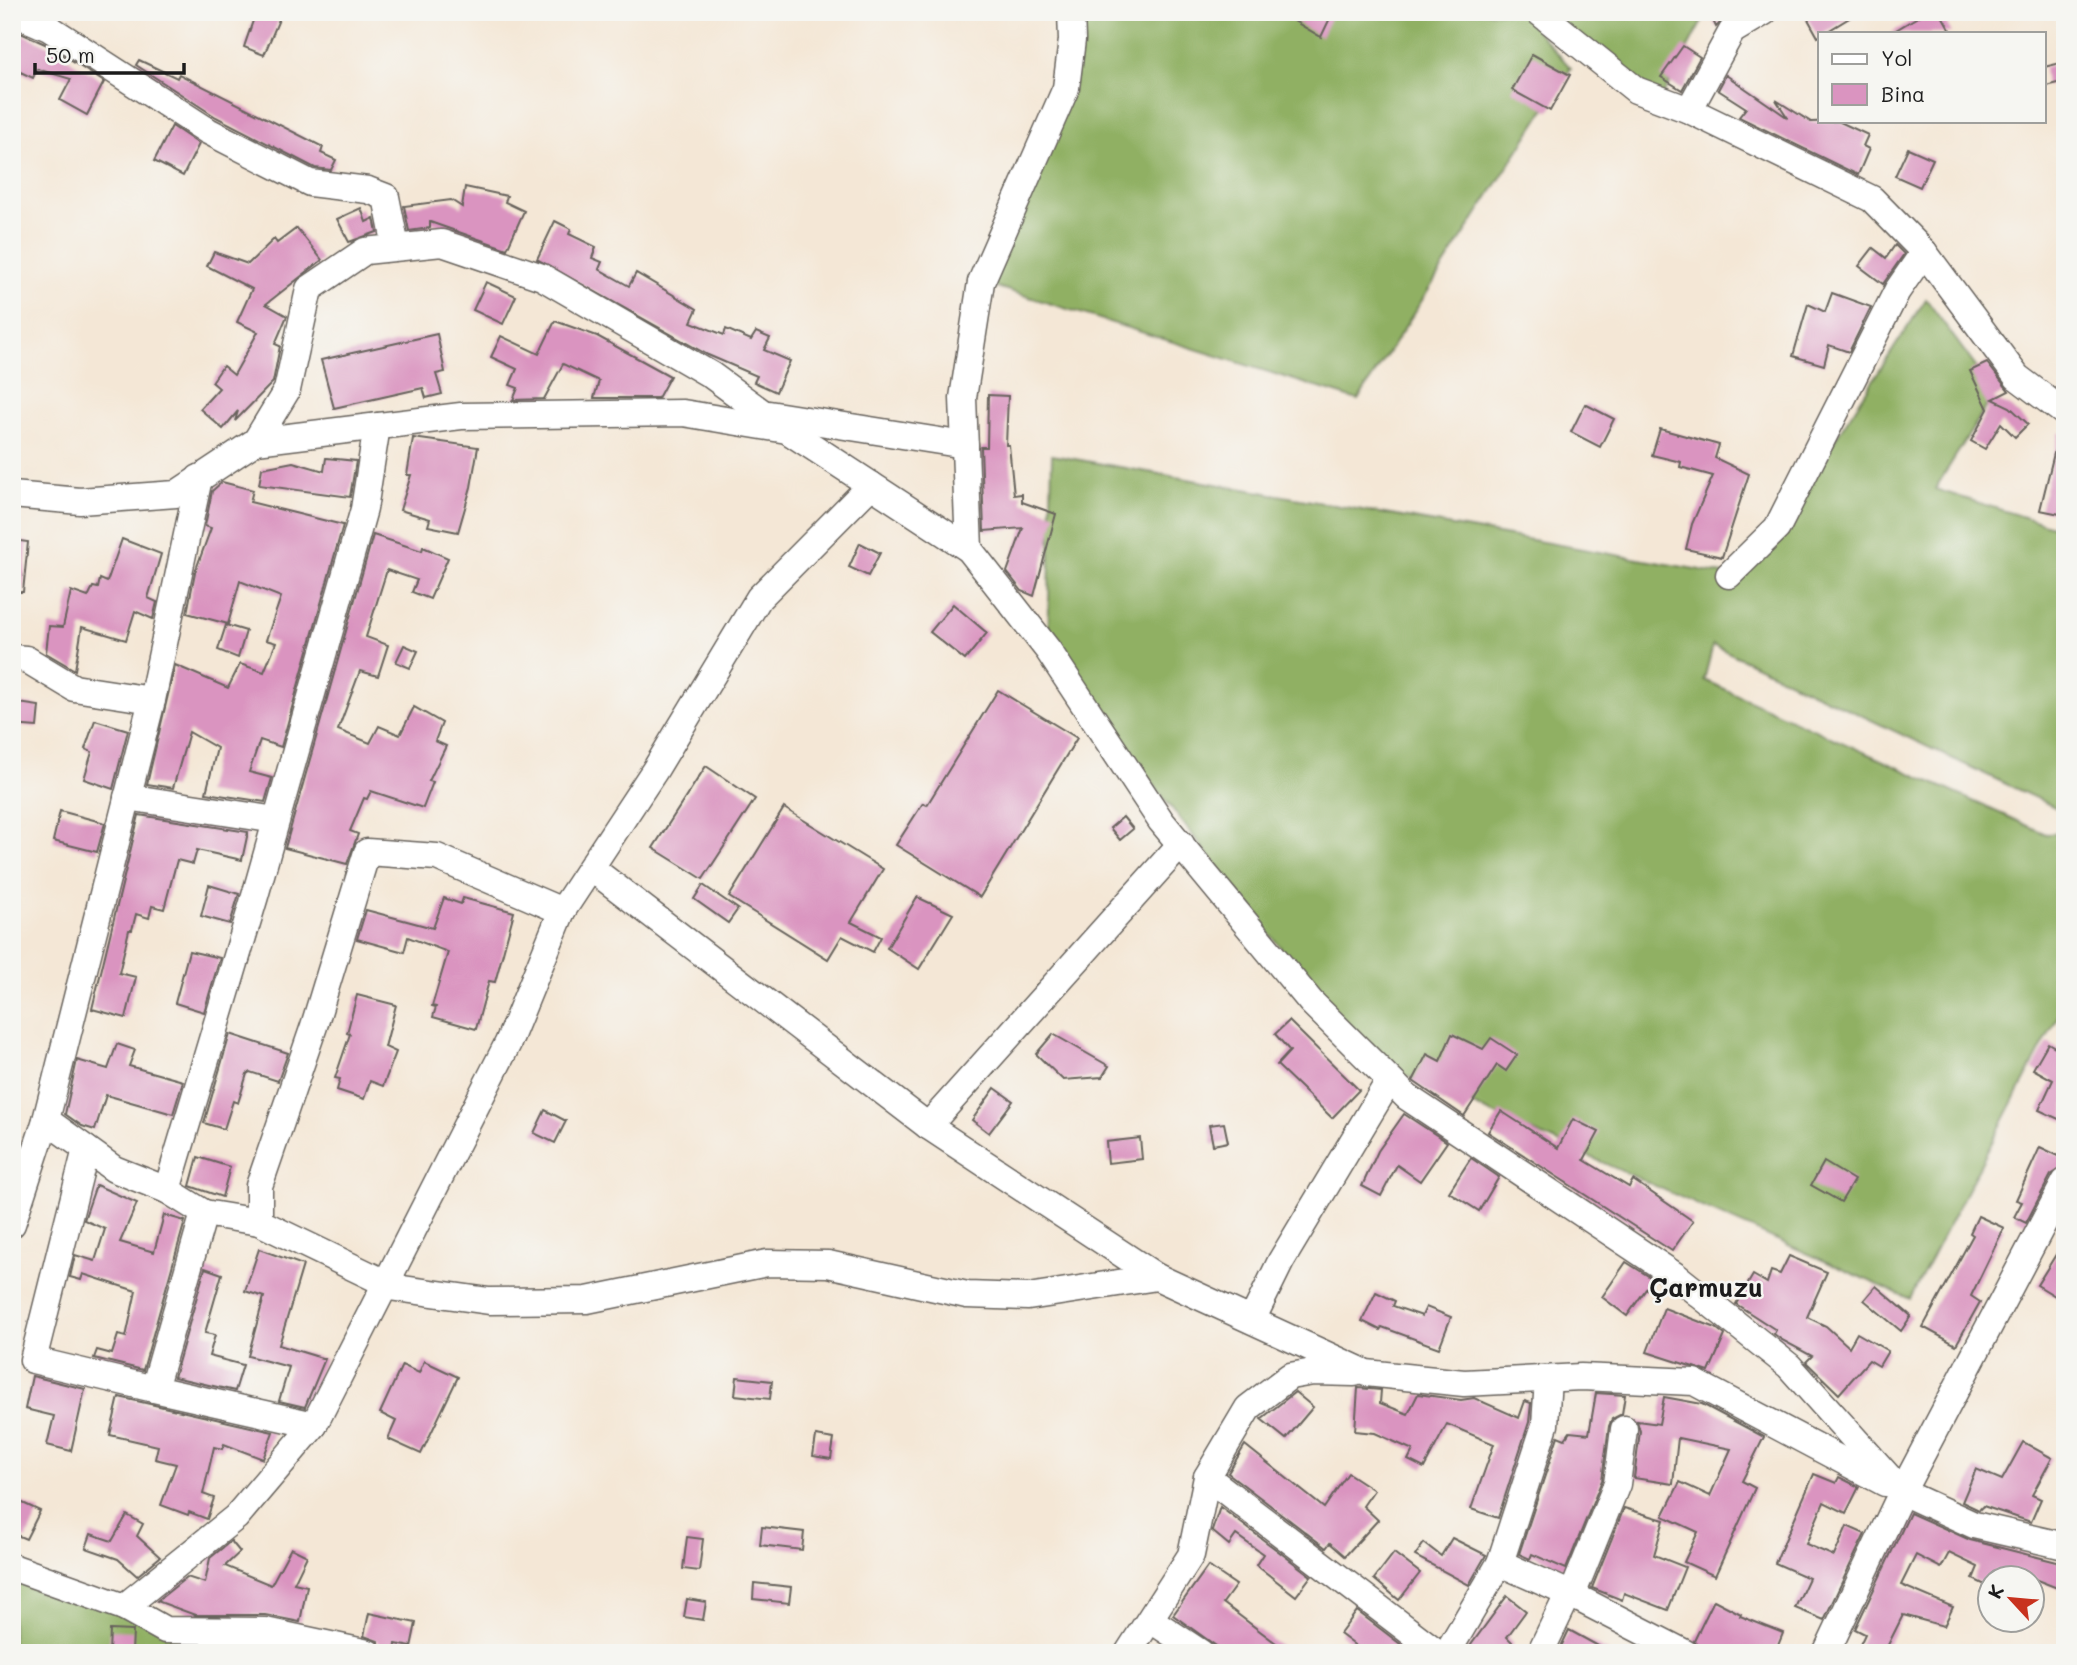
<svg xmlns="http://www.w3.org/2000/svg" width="2077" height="1665" font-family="Mali,sans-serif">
<rect width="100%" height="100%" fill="#f6f6f2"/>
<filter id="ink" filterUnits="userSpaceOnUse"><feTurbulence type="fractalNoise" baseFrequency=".0143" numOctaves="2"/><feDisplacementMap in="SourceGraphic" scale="14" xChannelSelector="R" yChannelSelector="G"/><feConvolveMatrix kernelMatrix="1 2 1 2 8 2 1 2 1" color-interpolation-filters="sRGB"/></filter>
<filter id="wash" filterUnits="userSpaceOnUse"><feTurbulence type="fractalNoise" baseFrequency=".00686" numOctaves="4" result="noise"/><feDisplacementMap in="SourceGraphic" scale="28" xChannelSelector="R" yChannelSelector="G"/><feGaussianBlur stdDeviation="1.57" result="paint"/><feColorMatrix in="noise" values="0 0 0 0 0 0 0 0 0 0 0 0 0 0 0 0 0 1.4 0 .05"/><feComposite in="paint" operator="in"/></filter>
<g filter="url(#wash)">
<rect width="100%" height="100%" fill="#f4e7d6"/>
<g fill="#90b063" stroke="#566640" stroke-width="2">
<polygon points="1071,12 1520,12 1571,68 1358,400 981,282 1072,40"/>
<polygon points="1539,12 1707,12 1661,99"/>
<polygon points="1926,299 1995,393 1935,489 2065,530 2065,812 1713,645 1704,680 2046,834 2065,833 2065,1003 1910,1299 1367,1058 1048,650 1052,455 1729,575 1777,528"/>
<polygon points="12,1573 165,1630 436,1653 12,1653"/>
</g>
<g id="blocks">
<g fill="#da94c0">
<polygon points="256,12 280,17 264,55 244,47"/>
<polygon points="1279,12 1333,12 1321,37"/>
<polygon points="1709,12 1727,12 1728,15 1716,27"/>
<polygon points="1804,12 1859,12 1818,37"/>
<polygon points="1926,12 1940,12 1952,33 1891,33"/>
<polygon points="12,29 45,44 104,82 87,115 60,100 71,79 37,69 33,78 12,68"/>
<polygon points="1683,46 1700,57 1682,90 1661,77"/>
<polygon points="1532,54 1570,75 1550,111 1512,90"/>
<polygon points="139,60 177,78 179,74 323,147 321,153 336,160 331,170 315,168 216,117 136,65"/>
<polygon points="2065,62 2065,81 2046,86 2044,67"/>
<polygon points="1726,75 1788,118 1776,100 1811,122 1838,121 1868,135 1863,146 1869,149 1858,175 1739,117 1746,108 1718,90"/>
<polygon points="172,126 199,144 183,176 154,161"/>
<polygon points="1908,148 1933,159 1920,187 1895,176"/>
<polygon points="465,187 507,196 505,202 524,211 507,249 430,222 430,228 409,231 404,206 451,200 462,207"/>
<polygon points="361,208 366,222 374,218 377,232 349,242 337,219"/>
<polygon points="555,221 571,229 569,234 596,247 592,258 602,262 599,269 629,286 636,273 697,309 691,322 724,335 726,329 751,340 756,332 770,338 764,350 790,361 776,392 754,382 757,376 708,355 537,259"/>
<polygon points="297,228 322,260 266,304 287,316 275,344 280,346 273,382 235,421 238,411 223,429 200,409 219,388 212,382 223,366 234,375 258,332 237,322 252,289 207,266 214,252 248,264 274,239 277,243"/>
<polygon points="1895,245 1904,254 1883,284 1859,266 1873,248 1886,258"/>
<polygon points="486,282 516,296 503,324 473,310"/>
<polygon points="1832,293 1871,307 1849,352 1829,345 1824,365 1793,356 1808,304 1825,312"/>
<polygon points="555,321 597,336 670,376 658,398 594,398 599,381 563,364 544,399 513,400 518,388 510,385 517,369 491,357 501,336 539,354"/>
<polygon points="437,334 445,372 436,374 442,394 426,398 423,388 334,408 321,360"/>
<polygon points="1987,363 2009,391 1993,399 2010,407 2028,424 2015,437 2001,423 1985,449 1971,441 1988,409 1970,371"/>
<polygon points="988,395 1008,396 1006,445 1009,445 1014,495 1022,494 1022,502 1056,514 1034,596 1022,591 1007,572 1023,528 984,531 981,447 987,447"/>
<polygon points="1585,404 1614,419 1600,447 1571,432"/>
<polygon points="1660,429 1719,445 1715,458 1749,474 1722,557 1686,549 1692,524 1713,476 1680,467 1681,462 1652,455"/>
<polygon points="2059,433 2065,433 2065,515 2040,510"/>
<polygon points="413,438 478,447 471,487 458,532 428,526 430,519 400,510 411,475 407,475"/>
<polygon points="326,458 356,461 350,497 259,485 262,468 293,462 324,471"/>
<polygon points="222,482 253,490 250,502 343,525 281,747 260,740 249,772 272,778 265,802 206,793 217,748 189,732 173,788 147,784 175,665 228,688 240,664 264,672 276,643 266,640 281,597 240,581 228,624 187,613 195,572 211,528 205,526 212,491"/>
<polygon points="373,535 422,551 423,547 448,558 430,599 412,592 417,580 387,570 366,637 388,645 378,676 360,671 338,730 370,743 379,726 400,735 414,707 442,723 435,741 446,746 429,781 433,782 423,808 371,791 367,799 364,798 350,831 358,834 347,864 285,848"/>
<polygon points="122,539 161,554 148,598 157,602 153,619 135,611 126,640 82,627 75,670 46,653 49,626 63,627 71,591 88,597 93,587 98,588 100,579 107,582"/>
<polygon points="12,540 28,542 23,592 12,592"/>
<polygon points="860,543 880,553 868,576 849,567"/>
<polygon points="953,604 987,633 965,660 930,632"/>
<polygon points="226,625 246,631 238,658 218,650"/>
<polygon points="404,645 418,651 410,668 396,662"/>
<polygon points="998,690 1077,738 980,897 896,845 923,803 927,805"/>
<polygon points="12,702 39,706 37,727 12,725"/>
<polygon points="95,720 128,730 113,789 84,779 92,752 85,749"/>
<polygon points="706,766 755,799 703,879 653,848"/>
<polygon points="784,808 883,869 851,922 881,937 873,952 842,936 828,959 729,897"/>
<polygon points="60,811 105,823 97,852 53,841"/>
<polygon points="139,815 248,832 242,860 197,850 193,864 177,860 164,909 152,906 149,918 136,914 132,930 129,930 119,973 136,977 126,1018 92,1009"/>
<polygon points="1123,817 1133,829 1120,840 1110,828"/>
<polygon points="209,885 239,894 230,924 201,916"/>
<polygon points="703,885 738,909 728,923 694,899"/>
<polygon points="917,897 953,914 919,969 887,948"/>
<polygon points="444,898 461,904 463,898 514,912 495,982 489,981 476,1029 433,1017 436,1007 432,1006 448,952 408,937 404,952 357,939 366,910 433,928"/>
<polygon points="189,951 220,958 204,1012 175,1003"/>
<polygon points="357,995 396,1005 385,1047 396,1052 383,1086 370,1081 364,1099 337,1090 340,1079 335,1078 350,1034 347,1033"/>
<polygon points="1289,1021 1359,1090 1332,1118 1277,1065 1290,1051 1275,1034"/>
<polygon points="230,1034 288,1053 278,1081 250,1072 247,1074 238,1103 233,1101 224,1129 204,1123"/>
<polygon points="1053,1034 1109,1066 1102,1077 1063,1080 1036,1054"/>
<polygon points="1452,1034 1483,1049 1491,1038 1517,1055 1506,1071 1497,1065 1464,1116 1413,1081 1427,1054 1440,1061"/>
<polygon points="2048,1043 2065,1053 2065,1122 2039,1110 2053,1080 2033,1069"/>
<polygon points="117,1044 135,1050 129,1066 183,1081 173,1114 106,1095 95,1130 82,1126 65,1114 77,1060 108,1069"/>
<polygon points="995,1088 1013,1101 989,1133 972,1120"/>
<polygon points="545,1110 566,1121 555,1143 534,1133"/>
<polygon points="1501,1111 1558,1148 1573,1119 1599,1132 1584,1160 1629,1187 1633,1180 1693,1221 1672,1251 1488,1132"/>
<polygon points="1404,1114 1447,1142 1420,1181 1397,1165 1381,1196 1362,1186 1378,1151"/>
<polygon points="1224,1123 1228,1142 1213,1145 1209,1125"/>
<polygon points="1140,1138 1142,1159 1108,1163 1106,1142"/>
<polygon points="2040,1147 2065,1159 2065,1166 2051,1175 2026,1223 2014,1217 2022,1202 2016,1200"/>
<polygon points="198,1157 230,1167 222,1197 190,1186"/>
<polygon points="1471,1158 1499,1177 1479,1211 1449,1192"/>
<polygon points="1824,1162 1854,1180 1841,1202 1811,1185"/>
<polygon points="96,1185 137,1203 120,1242 154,1252 164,1215 185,1221 143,1370 94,1358 97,1350 112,1354 118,1335 126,1337 136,1291 83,1274 81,1280 70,1277 75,1255 95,1261 105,1229 84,1220"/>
<polygon points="1978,1216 2004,1228 1971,1296 1980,1302 1956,1345 1923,1327 1973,1235 1970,1233"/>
<polygon points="2065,1240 2065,1302 2037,1285"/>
<polygon points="259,1249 303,1265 279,1345 325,1359 305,1407 279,1401 289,1367 248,1356 264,1297 245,1291"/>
<polygon points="1789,1256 1827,1272 1807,1317 1826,1326 1849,1347 1857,1333 1888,1351 1879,1366 1869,1360 1839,1394 1806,1362 1812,1356 1782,1340 1774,1334 1776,1330 1736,1304 1753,1275 1767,1283 1771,1271 1780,1274"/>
<polygon points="1626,1262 1653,1279 1627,1316 1602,1297"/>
<polygon points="205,1268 222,1274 205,1333 215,1335 209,1356 243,1365 235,1391 174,1377"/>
<polygon points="1876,1286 1911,1316 1901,1331 1864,1300"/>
<polygon points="1376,1292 1395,1301 1393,1306 1422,1316 1426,1307 1451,1317 1439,1348 1382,1327 1380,1330 1362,1321"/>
<polygon points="1664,1308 1716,1328 1725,1335 1709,1372 1647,1352"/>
<polygon points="424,1361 458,1377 421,1454 388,1439 396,1421 380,1413 402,1365 419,1373"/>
<polygon points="32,1376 85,1389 71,1451 47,1445 54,1416 25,1409"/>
<polygon points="737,1377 772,1381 770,1399 735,1395"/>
<polygon points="1358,1388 1381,1390 1380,1403 1408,1414 1418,1394 1461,1400 1474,1398 1519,1418 1525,1401 1531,1403 1529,1422 1498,1518 1471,1509 1494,1444 1447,1424 1424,1468 1408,1460 1413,1450 1375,1433 1355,1431"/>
<polygon points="1295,1392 1313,1407 1286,1439 1261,1419"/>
<polygon points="1596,1393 1625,1395 1622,1414 1612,1419 1609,1426 1602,1480 1566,1569 1532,1554 1530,1559 1519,1554 1558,1436 1565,1439 1570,1432 1589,1434"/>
<polygon points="119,1397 150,1404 273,1432 263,1459 224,1444 222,1449 214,1447 203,1494 214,1498 207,1519 189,1512 188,1515 161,1505 176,1464 155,1459 158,1446 110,1435"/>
<polygon points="1664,1397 1702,1404 1764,1437 1742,1481 1755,1488 1715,1576 1684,1562 1698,1532 1663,1516 1680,1482 1710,1496 1731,1449 1678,1438 1673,1484 1634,1478 1640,1431 1637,1421 1659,1424"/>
<polygon points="816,1436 834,1439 831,1459 813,1456"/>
<polygon points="2023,1442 2052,1458 2032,1495 2041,1499 2031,1522 1983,1506 1979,1510 1962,1502 1976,1469 2002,1480"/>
<polygon points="1245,1445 1324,1508 1348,1473 1374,1490 1363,1506 1378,1520 1345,1556 1330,1543 1326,1548 1228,1473"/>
<polygon points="1814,1474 1836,1483 1839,1477 1859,1487 1846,1513 1824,1502 1806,1544 1834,1556 1847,1526 1865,1534 1824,1620 1795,1608 1809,1578 1775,1563"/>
<polygon points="12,1498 40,1511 26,1539 12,1533"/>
<polygon points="1220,1507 1311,1576 1296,1596 1256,1565 1263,1554 1236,1535 1229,1545 1212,1531"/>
<polygon points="1624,1508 1664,1520 1654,1555 1685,1567 1668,1610 1624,1593 1622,1600 1592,1588"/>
<polygon points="1910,1513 1970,1540 2065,1564 2065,1591 2032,1578 2016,1578 1995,1571 1987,1586 1973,1579 1978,1567 1949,1553 1941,1568 1916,1555 1901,1585 1953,1607 1944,1626 1903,1615 1884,1653 1856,1653 1865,1634 1855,1629"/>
<polygon points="127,1515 143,1524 137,1536 160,1557 137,1576 118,1559 86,1548 91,1534 112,1541"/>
<polygon points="762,1527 804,1532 802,1550 760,1545"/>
<polygon points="687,1537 703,1539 699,1571 683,1569"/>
<polygon points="1452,1538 1486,1555 1469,1585 1415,1556 1424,1543 1441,1556"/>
<polygon points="231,1541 240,1552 225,1566 271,1585 291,1548 307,1556 294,1583 307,1586 300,1622 265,1615 195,1615 157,1601 187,1577 205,1583 210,1558"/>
<polygon points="1394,1553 1420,1573 1399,1600 1374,1579"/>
<polygon points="1208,1566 1236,1585 1223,1603 1289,1653 1226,1653 1173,1615"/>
<polygon points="754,1583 791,1587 789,1603 753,1599"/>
<polygon points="1507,1596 1526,1611 1507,1637 1514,1644 1506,1653 1465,1653"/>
<polygon points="687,1599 706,1602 703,1620 684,1617"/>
<polygon points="1714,1600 1741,1614 1740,1616 1783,1633 1775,1653 1708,1653 1700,1649 1694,1641"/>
<polygon points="1357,1611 1412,1653 1365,1653 1340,1634"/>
<polygon points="369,1613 416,1623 411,1647 396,1644 395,1653 383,1653 378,1641 364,1636"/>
<polygon points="110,1630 133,1631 132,1653 109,1653"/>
<polygon points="1569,1630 1611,1653 1558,1653"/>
<polygon points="191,1646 263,1647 291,1653 190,1653"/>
</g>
</g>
</g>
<g filter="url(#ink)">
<use href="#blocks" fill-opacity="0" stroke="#68635d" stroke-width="2"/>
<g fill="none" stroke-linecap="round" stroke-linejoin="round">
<g stroke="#68635d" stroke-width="29">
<g id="minor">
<polyline points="12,12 49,28 208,131 310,183 368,190 386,197 396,247"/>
<polyline points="1539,12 1636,90 1689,110 1872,199 1924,252 2017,377 2065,413"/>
<polyline points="1689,110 1732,31 1764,12"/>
<polyline points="769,414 965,445"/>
<polyline points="256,441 287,390 309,289 365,251 442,243 542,277 711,375 782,427"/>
<polyline points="12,495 80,501 176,494 256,441 461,416 683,413 787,430 969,549 1048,650 1161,821 1311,1002 1407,1097 1676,1276 1789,1366 1902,1492 1974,1525 2065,1546"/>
<polyline points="969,549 963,398 981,282 1066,88 1072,40 1071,12"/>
<polyline points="1729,575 1777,528 1897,291 1924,252"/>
<polyline points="12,658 26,659 74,688 152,700 199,478"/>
<polyline points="152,700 46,1120 114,1169 167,1190 204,1213 259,1222 396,1288 489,1301 587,1300 767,1263 828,1264 967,1295 1028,1297 1157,1277 1366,1373 1464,1383 1581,1377 1694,1382 1885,1483"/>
<polyline points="127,797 276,820"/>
<polyline points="591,868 928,1126 1157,1277"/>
<polyline points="562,911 655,770 759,598 871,485"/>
<polyline points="928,1126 1181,844"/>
<polyline points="86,1149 33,1360 154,1389"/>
<polyline points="167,1190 255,896 364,509 377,426"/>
<polyline points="204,1213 154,1389 314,1425"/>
<polyline points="12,1224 46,1120"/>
<polyline points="1252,1320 1281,1261 1389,1081"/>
<polyline points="1207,1477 1438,1653"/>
<polyline points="1500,1563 1545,1425 1548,1379"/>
<polyline points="12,1567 124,1607 165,1630 265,1631 368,1653"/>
<polyline points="1572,1595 1617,1484 1624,1429"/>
<polyline points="124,1607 236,1517 314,1425 508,1043 562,911 437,857 367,852 314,1026 259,1186 259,1222"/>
<polyline points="1151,1620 1201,1653"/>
<polyline points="1128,1653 1191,1555 1207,1477 1248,1408 1290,1376 1313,1372 1354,1373"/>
<polyline points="1447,1653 1500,1563 1572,1595 1685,1653"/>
<polyline points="1540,1653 1569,1593"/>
<polyline points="1826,1653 1902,1492 2065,1182"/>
</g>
</g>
<use href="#minor" stroke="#fff" stroke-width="26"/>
</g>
</g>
<g text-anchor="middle" stroke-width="5" stroke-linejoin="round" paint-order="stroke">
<g font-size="26" font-weight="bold" fill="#1c1c1c" stroke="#f6f6f2">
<text x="1706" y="1297">Çarmuzu</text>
</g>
</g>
<rect width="2077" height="1665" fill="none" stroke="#f6f6f2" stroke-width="42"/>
<rect x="1818" y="32" width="228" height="91" fill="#f6f6f2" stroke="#9f9f9c" stroke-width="2"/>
<rect x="1832" y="54" width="35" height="10" fill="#ffffff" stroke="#9f9f9c" stroke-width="2"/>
<text x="1881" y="66" font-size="21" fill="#1c1c1c">Yol</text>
<rect x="1832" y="84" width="35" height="21" fill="#da94c0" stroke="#9f9f9c" stroke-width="2"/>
<text x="1881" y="102" font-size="21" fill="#1c1c1c">Bina</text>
<g transform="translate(2011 1599) rotate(296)"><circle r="33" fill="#f6f6f2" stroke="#9f9f9c" stroke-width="2"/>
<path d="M0-5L12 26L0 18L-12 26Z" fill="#c8321e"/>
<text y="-10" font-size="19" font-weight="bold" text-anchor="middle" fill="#1c1c1c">K</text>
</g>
<path d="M35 63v10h149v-10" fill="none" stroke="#1c1c1c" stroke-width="3.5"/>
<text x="46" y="63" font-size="21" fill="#1c1c1c" stroke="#f6f6f2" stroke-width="5" paint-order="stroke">50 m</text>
</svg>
